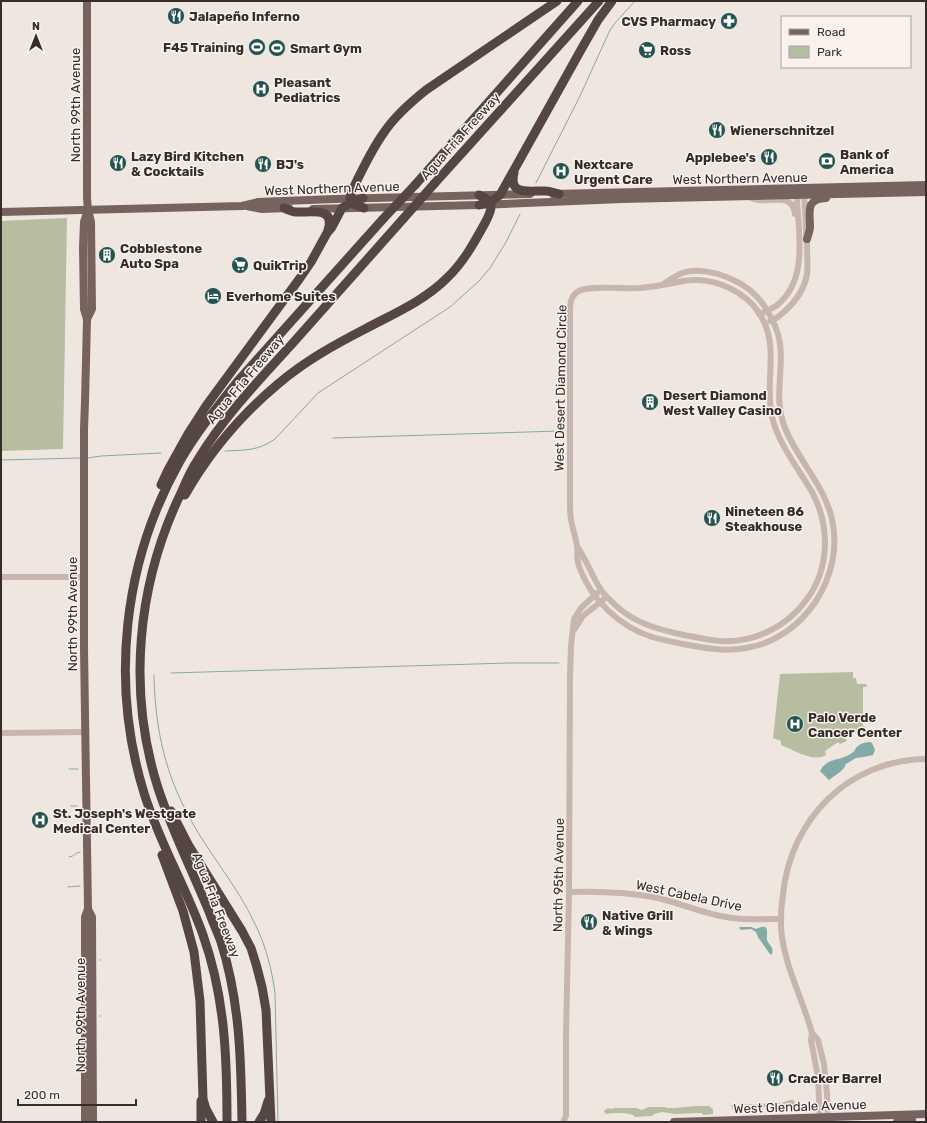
<svg xmlns="http://www.w3.org/2000/svg" width="927" height="1123" font-family="Rubik,sans-serif">
<rect width="100%" height="100%" fill="#f0e6e0"/>
<g fill="#b7bda1">
<polygon points="67,218 63,449 1,451 1,221"/>
<path d="M853,672V678H856L857,684H866L867,687H863V726L866,727V733L859,735L857,732L845,738L847,741L840,744L838,742L825,751L826,755C813,763 794,750 781,745V741L773,738L780,674Z"/>
<polygon points="790,1100 793,1100 795,1102 794,1105 788,1107 779,1107 776,1108 759,1107 746,1111 733,1110 731,1105 781,1103"/>
<path d="M696,1106H709L713,1109V1114L703,1115L702,1113H698L675,1114L662,1112L654,1114L652,1116L635,1117L633,1115C624,1112 615,1113 606,1114L604,1112L605,1110L608,1108L611,1109L615,1108H637L641,1110L645,1109L648,1107H665L667,1108H675Z"/>
</g>
<g fill="#82aaa7">
<path d="M870,742L872,743L875,750L873,755L864,757L856,758L846,764L844,768L840,772L829,780L820,771C827,757 842,761 852,753C855,751 854,751 856,748C859,744 865,742 870,742Z"/>
<path d="M740,927H751L756,929C771,922 766,933 767,940C769,946 774,946 772,954V955L769,953L758,937L756,932L751,929L741,930L739,928Z"/>
</g>
<g fill="none" stroke-linecap="round" stroke-linejoin="round">
<g stroke="#82aaa7" stroke-width="1">
<polyline points="536,183 580,96 610,30 615,23 635,1"/>
<polyline points="333,438 560,431"/>
<path d="M225,451C245,450 258,451 275,439L318,393L450,307L468,291L480,280L490,268L506,242L520,214"/>
<polyline points="88,458 101,456 161,453"/>
<polyline points="1,460 81,458"/>
<polyline points="171,673 509,663 559,663"/>
<path d="M154,675C155,723 163,766 185,809C205,850 237,884 256,926C266,947 272,970 275,993L278,1122"/>
<polyline points="69,769 78,769"/>
<polyline points="71,806 77,806"/>
<path d="M69,857C74,857 76,852 80,852"/>
<polyline points="68,887 80,886"/>
<polyline points="100,960 101,960"/>
<polyline points="100,1016 101,1016"/>
</g>
<g stroke="#c7b6ad" stroke-width="6">
<path d="M749,197C752,198 755,200 758,200C772,202 793,193 795,214"/>
<path d="M759,314C765,312 771,309 776,306C808,282 799,235 797,201L798,192"/>
<path d="M770,321C776,320 780,315 785,311C795,302 804,289 807,275C808,266 807,256 807,247C806,229 805,210 804,192"/>
<path d="M578,548C587,561 592,576 601,590C606,597 614,604 621,610C640,625 661,630 684,635C696,637 708,640 720,641C754,643 787,627 807,599C830,568 830,525 812,492C798,468 779,445 772,417C763,377 784,341 753,305C735,286 708,277 683,281C669,284 654,287 639,288C626,289 589,285 579,291C571,295 570,303 570,312V503C570,509 570,514 571,519C572,528 576,537 577,546C578,554 576,561 580,569C592,600 620,627 652,637C662,640 673,642 683,644C704,648 724,652 746,648C804,639 845,576 832,519C824,485 798,460 785,428C773,397 784,373 780,343C778,329 772,318 765,307C756,293 744,284 729,278C715,272 696,268 682,273C675,276 668,281 662,285"/>
<polyline points="1,577 84,577"/>
<polyline points="574,630 583,616 603,600"/>
<polyline points="1,733 85,732"/>
<path d="M569,892C599,891 628,892 658,898C683,904 706,915 732,918C748,920 765,919 781,919"/>
<polyline points="812,1033 818,1040 824,1064 827,1094 828,1122"/>
<polyline points="563,1122 566,1116 566,1036 569,892 570,675 571,646 574,619 581,608 597,593"/>
<path d="M820,1122L818,1077L811,1040L812,1033C803,1000 787,971 782,937C780,923 781,908 783,894C791,819 848,760 926,759"/>
</g>
<g stroke="#76635e" stroke-width="8">
<polyline points="87,1 87,198 88,210 91,222 92,309 87,319"/>
<polyline points="553,194 926,185"/>
<polyline points="247,206 262,209 289,208"/>
<polyline points="313,209 479,205 622,199 926,192"/>
<polyline points="1,212 242,206 258,202 335,199 530,194"/>
<path d="M807,239C808,235 810,231 810,227C810,212 805,199 826,198"/>
<polyline points="88,909 92,917 93,1122"/>
<polyline points="85,1122 85,917 88,909 84,649 84,429 85,402 87,319 84,309 83,248 84,222 88,210"/>
<polyline points="674,1122 926,1114"/>
<polyline points="897,1122 901,1121 912,1120"/>
</g>
<g stroke="#564643" stroke-width="9">
<path d="M514,173C508,197 531,190 546,191C550,191 554,193 559,194"/>
<polyline points="434,184 599,1"/>
<polyline points="415,185 578,1"/>
<polyline points="479,205 492,201 500,195 582,48 598,20 612,1"/>
<path d="M284,208C288,210 292,212 296,212C310,213 336,206 328,230"/>
<path d="M364,208L354,204L350,199L351,193C361,172 371,150 385,131C396,115 411,102 426,90L557,1"/>
<polyline points="161,485 168,470 188,434 206,406 300,278 311,262 327,233 332,227 342,208 352,202 363,198"/>
<path d="M185,495C209,453 241,415 278,384C305,361 334,345 365,329C393,314 424,301 447,278C463,263 474,243 485,223C492,210 496,202 479,195"/>
<polyline points="171,811 189,846 242,931 251,948 256,964 262,987 266,1010 271,1122"/>
<polyline points="162,855 183,911 194,952 200,1001 203,1099 206,1109 213,1122"/>
<polyline points="201,1101 201,1122"/>
<path d="M227,1122C227,1057 225,997 203,935C186,887 159,842 144,793C110,683 123,562 180,461C196,433 217,407 237,382L383,219"/>
<path d="M242,1122C241,1060 240,1002 221,942C218,933 213,923 210,914C193,872 172,831 158,788C127,691 137,584 181,493C186,482 190,471 197,461C223,418 258,381 292,344C329,302 366,261 403,219"/>
<polyline points="259,1122 264,1114 268,1101"/>
</g>
<g stroke="#564643" stroke-width="9">
<polyline points="383,219 415,185"/>
<polyline points="403,219 434,184"/>
</g>
</g>
<defs>
<g id="restaurant-disc" transform="scale(0.9)"><circle r="9.5" fill="#255350" stroke="#f8f1ec"/><path d="M-5-6h1v4h1v-4h1v4h1v-4h1v5L-1.5 .5V6h-2V.5L-5-1ZM5-6V6H3V1.5H1.5Q1.5-4 5-6Z" fill="#fff"/></g>
<g id="pharmacy-disc" transform="scale(0.9)"><circle r="9.5" fill="#255350" stroke="#f8f1ec"/><path d="M-2-6h4v4h4v4h-4v4h-4v-4h-4v-4h4Z" fill="#fff"/></g>
<g id="stadium-disc" transform="scale(0.9)"><circle r="9.5" fill="#255350" stroke="#f8f1ec"/><path d="M0-5a6.5 5 0 1 0 0 10a6.5 5 0 1 0 0-10ZM-3.5-1.8h7v3.6h-7Z" fill="#fff"/></g>
<g id="supermarket-disc" transform="scale(0.9)"><circle r="9.5" fill="#255350" stroke="#f8f1ec"/><path d="M-6-5.5h2.5l.6 2H6L4.5 2H-2.5L-4.4-4H-6ZM-1.5 3.2a1.3 1.3 0 1 0 .1 0ZM3 3.2a1.3 1.3 0 1 0 .1 0Z" fill="#fff"/></g>
<g id="hospital-disc" transform="scale(0.9)"><circle r="9.5" fill="#255350" stroke="#f8f1ec"/><path d="M-5-5h3v3.5h4V-5h3V5h-3V1.5h-4V5h-3Z" fill="#fff"/></g>
<g id="bank-disc" transform="scale(0.9)"><circle r="9.5" fill="#255350" stroke="#f8f1ec"/><path d="M-6-4H6V4H-6ZM0-2.3a2.3 2.3 0 1 0 0 4.6a2.3 2.3 0 1 0 0-4.6Z" fill="#fff"/></g>
<g id="building-disc" transform="scale(0.9)"><circle r="9.5" fill="#255350" stroke="#f8f1ec"/><path d="M-4-6H4V6H1V3H-1V6H-4ZM-2.5-4.3h1.7v1.8h-1.7ZM.8-4.3h1.7v1.8H.8ZM-2.5-1h1.7V.8h-1.7ZM.8-1h1.7V.8H.8Z" fill="#fff"/></g>
<g id="hotel-disc" transform="scale(0.9)"><circle r="9.5" fill="#255350" stroke="#f8f1ec"/><path d="M-6-4.5h1.5V1H6V5H4.5V3h-9V5H-6ZM-4 0a1.8 1.8 0 1 1 3.6 0ZM.5 0V-2.5h3Q6-2.5 6 0Z" fill="#fff"/></g>
</defs>
<g fill-rule="evenodd">
<use href="#restaurant-disc" x="176" y="16"/>
<use href="#pharmacy-disc" x="729" y="21"/>
<use href="#stadium-disc" x="257" y="47"/>
<use href="#stadium-disc" x="277" y="48"/>
<use href="#supermarket-disc" x="647" y="50"/>
<use href="#hospital-disc" x="261" y="89"/>
<use href="#restaurant-disc" x="717" y="130"/>
<use href="#restaurant-disc" x="769" y="157"/>
<use href="#bank-disc" x="827" y="161"/>
<use href="#restaurant-disc" x="118" y="163"/>
<use href="#restaurant-disc" x="263" y="164"/>
<use href="#hospital-disc" x="561" y="171"/>
<use href="#building-disc" x="107" y="255"/>
<use href="#supermarket-disc" x="240" y="265"/>
<use href="#hotel-disc" x="213" y="296"/>
<use href="#building-disc" x="650" y="402"/>
<use href="#restaurant-disc" x="712" y="518"/>
<use href="#hospital-disc" x="795" y="724"/>
<use href="#hospital-disc" x="40" y="820"/>
<use href="#restaurant-disc" x="589" y="922"/>
<use href="#restaurant-disc" x="775" y="1078"/>
</g>
<g text-anchor="middle" stroke-width="3" stroke-linejoin="round" paint-order="stroke">
<g font-size="13" font-weight="bold" fill="#362d2b" stroke="#f8f1ec" text-anchor="start">
<text x="189" y="21">Jalapeño Inferno</text>
<text x="716" y="26" text-anchor="end">CVS Pharmacy</text>
<text x="244" y="52" text-anchor="end">F45 Training</text>
<text x="290" y="53">Smart Gym</text>
<text x="660" y="55">Ross</text>
<text x="274" y="87">Pleasant<tspan x="274" dy="15">Pediatrics</tspan></text>
<text x="730" y="135">Wienerschnitzel</text>
<text x="840" y="159">Bank of<tspan x="840" dy="15">America</tspan></text>
<text x="131" y="161">Lazy Bird Kitchen<tspan x="131" dy="15">&amp; Cocktails</tspan></text>
<text x="756" y="162" text-anchor="end">Applebee's</text>
<text x="276" y="169">BJ's</text>
<text x="574" y="169">Nextcare<tspan x="574" dy="15">Urgent Care</tspan></text>
<text x="120" y="253">Cobblestone<tspan x="120" dy="15">Auto Spa</tspan></text>
<text x="253" y="270">QuikTrip</text>
<text x="226" y="301">Everhome Suites</text>
<text x="663" y="400">Desert Diamond<tspan x="663" dy="15">West Valley Casino</tspan></text>
<text x="725" y="516">Nineteen 86<tspan x="725" dy="15">Steakhouse</tspan></text>
<text x="808" y="722">Palo Verde<tspan x="808" dy="15">Cancer Center</tspan></text>
<text x="53" y="818">St. Joseph's Westgate<tspan x="53" dy="15">Medical Center</tspan></text>
<text x="602" y="920">Native Grill<tspan x="602" dy="15">&amp; Wings</tspan></text>
<text x="788" y="1083">Cracker Barrel</text>
</g>
<g font-size="13" fill="#362d2b" stroke="#f8f1ec">
<text transform="translate(75 105) rotate(-90)" y="5">North 99th Avenue</text>
<text transform="translate(460 136) rotate(-48)" y="5">Agua Fria Freeway</text>
<text transform="translate(740 178) rotate(-1)" y="5">West Northern Avenue</text>
<text transform="translate(332 188) rotate(-2)" y="5">West Northern Avenue</text>
<text transform="translate(245 379) rotate(-50)" y="5">Agua Fria Freeway</text>
<text transform="translate(560 388) rotate(-89)" y="5">West Desert Diamond Circle</text>
<text transform="translate(72 614) rotate(-90)" y="5">North 99th Avenue</text>
<text transform="translate(558 875) rotate(-89)" y="5">North 95th Avenue</text>
<text transform="translate(689 895) rotate(12)" y="5">West Cabela Drive</text>
<text transform="translate(217 905) rotate(69)" y="5">Agua Fria Freeway</text>
<text transform="translate(80 1015) rotate(-90)" y="5">North 99th Avenue</text>
<text transform="translate(800 1106) rotate(-2)" y="5">West Glendale Avenue</text>
</g>
</g>
<rect width="927" height="1123" fill="none" stroke="#362d2b" stroke-width="4"/>
<rect x="781" y="16" width="130" height="52" fill="#f8f1ec" stroke="#aaa39f"/>
<rect x="789" y="29" width="20" height="6" fill="#76635e" stroke="#aaa39f"/>
<text x="817" y="36" font-size="12" fill="#362d2b">Road</text>
<rect x="789" y="46" width="20" height="12" fill="#b7bda1" stroke="#aaa39f"/>
<text x="817" y="56" font-size="12" fill="#362d2b">Park</text>
<g transform="translate(36 36)" stroke="#f8f1ec" stroke-width="3" paint-order="stroke">
<path d="M0-3L7 15L0 10L-7 15Z" fill="#362d2b"/>
<text y="-6" font-size="11" font-weight="bold" text-anchor="middle" fill="#362d2b">N</text>
</g>
<path d="M18 1099v6h118v-6" fill="none" stroke="#362d2b" stroke-width="2"/>
<text x="24" y="1099" font-size="12" fill="#362d2b" stroke="#f8f1ec" stroke-width="3" paint-order="stroke">200 m</text>
</svg>
